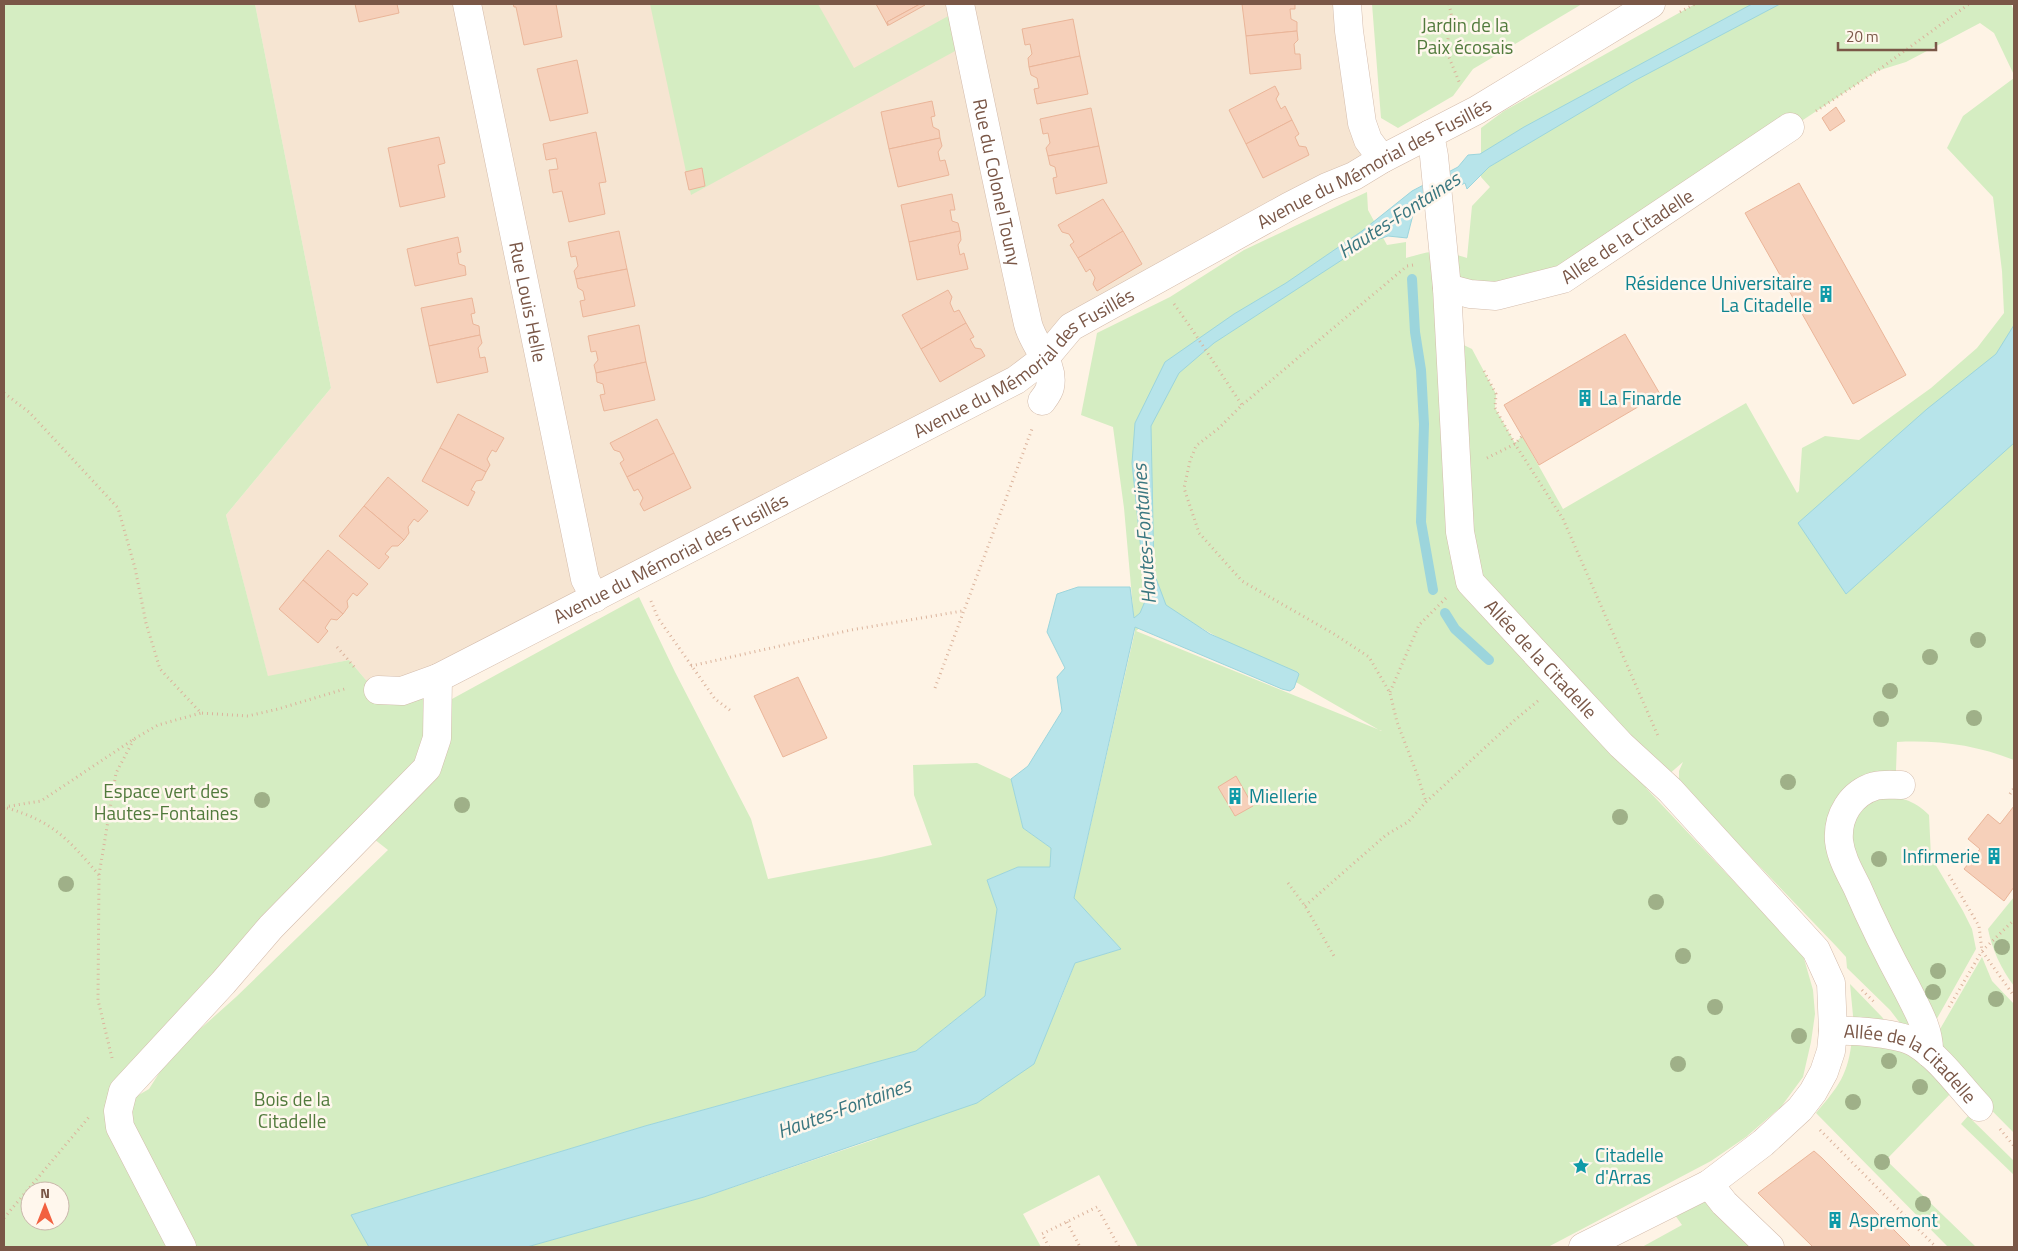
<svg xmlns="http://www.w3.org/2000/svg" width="2018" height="1251" font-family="'Titillium Web',sans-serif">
<rect width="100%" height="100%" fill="#fef3e5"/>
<polygon fill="#f6e5d2" points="255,4 1347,4 1382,159 1045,358 595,598 378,690 365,679 349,660 268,677 226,515 331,388"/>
<g fill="#d5edc2" fill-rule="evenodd">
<path d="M4,4H255L331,388L226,515L268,676L349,660L365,679L378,690L438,678L452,699L639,597L675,672L751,819L768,879L881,857L932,845L914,795L913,765L977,763L1011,779L1023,828L1051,848L1050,867H1018L987,880L997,909L985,996L916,1051L645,1126L352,1215L369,1247H4ZM365,832L388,850L236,997L170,1056L149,1089L130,1100ZM30,1191H60V1221H30Z"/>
<polygon points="650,4 818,4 854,68 961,9 968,44 691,195"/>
<polygon points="1372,4 1582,4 1473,69 1453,96 1398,128 1381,118"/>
<path d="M1695,4H2011L2014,11V75L1994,33L1980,23L1906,62L1877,71L1563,279L1448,288L1449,338L1472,349L1496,394L1495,408L1515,443L1522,436L1563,509L1746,403L1797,493L1799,491L1802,448L1825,436L1859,440L1931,388L1977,348L2004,313L2002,271L1993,197L1947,148L1963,116L2014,78V760C1975,745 1939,740 1897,742L1896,771L1873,775L1837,803L1913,1024L1902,1031L1900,1023L1890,1010L1847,968L1846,957L1836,946L1679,782V771L1683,762L1660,782L1646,788L1803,955L1813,990L1815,1014L1811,1042L1803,1077L1781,1107L1746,1137L1711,1161L1548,1247H1138L1099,1175L1023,1214L1041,1247H527L704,1197L876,1139L1059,1004L1075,963L1121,949L1074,898L1135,631L1124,508L1113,427L1081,415L1097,333L1170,297L1244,250L1367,192L1368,210L1387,245L1406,242V258C1435,250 1438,249 1467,258L1472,206L1490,187L1481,177V128L1504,111ZM1165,607L1381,731H1382L1136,631Z"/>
<path d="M1877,795C1898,797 1914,799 1929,815L1931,857L1963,911L1972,929L1976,949L1930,1031L1849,840L1857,810Z"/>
<path d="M2014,897V986C2001,969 1992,949 1988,929Z"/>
<polygon points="1982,957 1992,981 2014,1004 2014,1133 1942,1060 1936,1036"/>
<polygon points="1850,984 1882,1017 1892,1030 1854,1026"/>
<path d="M1852,1039L1906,1047L1953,1091L1886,1160L1976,1247H1948L1816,1113C1839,1086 1848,1075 1852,1039Z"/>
<polygon points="1968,1116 2014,1161 2014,1175 1961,1124"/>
<polygon points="1708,1199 1753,1247 1642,1247 1682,1225 1675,1215"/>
</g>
<g fill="#b7e4ea" stroke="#9cd5dc">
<polygon points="1752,4 1780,4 1634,81 1489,167 1467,189 1465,183 1415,207 1407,238 1388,236 1368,243 1214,343 1179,373 1151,426 1154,573 1166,605 1210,634 1297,672 1299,674 1294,688 1290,691 1282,689 1135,627 1074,898 1121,949 1075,963 1034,1064 977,1103 704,1197 527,1247 369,1247 351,1215 645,1126 916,1051 985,996 997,909 987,880 1018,867 1050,867 1051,848 1023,828 1011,779 1028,766 1062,711 1057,677 1065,668 1047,632 1057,594 1078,587 1130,587 1134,618 1140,613 1146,599 1132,463 1135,423 1165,362 1234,314 1286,283 1362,231 1412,191 1458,167 1468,155 1480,154 1524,127"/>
<polygon points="2014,325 2014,443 1846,594 1798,523 1927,409 1996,354"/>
</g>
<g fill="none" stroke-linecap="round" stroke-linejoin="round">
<g stroke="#9cd5dc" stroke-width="10">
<polyline points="1412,279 1415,332 1421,370 1424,424 1421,522 1433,590"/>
<polyline points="1445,613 1455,629 1489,660"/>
</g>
</g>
<g fill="#f6d0ba" stroke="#eab599">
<polygon points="355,4 397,4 399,13 359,22"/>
<polygon points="513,4 556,4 562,37 524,45 516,7 514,7"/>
<polygon points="876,4 920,4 887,22 888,26"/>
<polygon points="920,4 925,5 889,25 887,22"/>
<polygon points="1242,4 1295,4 1295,9 1290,9 1291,19 1297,22 1297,31 1246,36"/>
<polygon points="1073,19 1080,56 1029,67 1028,58 1032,54 1030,44 1025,45 1022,29"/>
<polygon points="1297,31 1298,40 1294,44 1295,54 1300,54 1301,69 1250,74 1246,36"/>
<polygon points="1080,56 1088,94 1037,104 1034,89 1039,88 1037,78 1031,75 1029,67"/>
<polygon points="577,60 588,113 550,121 537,69"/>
<polygon points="1275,86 1279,94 1276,99 1281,109 1285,106 1292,120 1246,144 1229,110"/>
<polygon points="932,101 935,116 931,117 933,127 939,130 940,138 889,149 881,112"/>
<polygon points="1836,107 1845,121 1830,131 1822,118"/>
<polygon points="1091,108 1099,146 1048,156 1046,148 1050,143 1048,133 1043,134 1040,119"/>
<polygon points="1292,120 1299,134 1295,137 1299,146 1306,147 1309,155 1263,178 1246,144"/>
<polygon points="596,132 606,182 599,183 605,214 569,222 562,191 553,193 549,170 558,169 556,158 546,160 543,144"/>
<polygon points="439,137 445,163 438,165 445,197 400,207 388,148"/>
<polygon points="940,138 942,146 938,152 940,161 945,160 949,175 898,187 889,149"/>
<polygon points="1099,146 1107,183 1056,194 1053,178 1057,177 1055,167 1050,165 1048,156"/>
<polygon points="702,168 705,186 689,190 685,172"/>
<polygon points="1799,183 1906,375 1853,404 1745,213"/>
<polygon points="952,194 955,210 950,210 952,221 958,223 960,231 909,242 901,205"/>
<polygon points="1103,199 1123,231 1078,258 1070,245 1074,242 1069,234 1062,232 1058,225"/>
<polygon points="619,231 627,269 576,279 574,271 578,266 576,256 571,257 568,242"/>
<polygon points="960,231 961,240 958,245 960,255 964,253 968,269 917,280 909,242"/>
<polygon points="1123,231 1142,264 1097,291 1093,284 1095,278 1090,269 1086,272 1078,258"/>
<polygon points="458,237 461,252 457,253 459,264 465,266 466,275 415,286 407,249"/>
<polygon points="627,269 635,306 583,317 580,301 585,300 583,291 578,288 576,279"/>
<polygon points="948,290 952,297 950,303 954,312 959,310 966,323 921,349 902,315"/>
<polygon points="472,298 475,313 471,314 473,324 479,326 480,335 429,346 421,308"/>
<polygon points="966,323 974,337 970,339 975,348 981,349 985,356 940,382 921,349"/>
<polygon points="639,325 646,362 596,373 594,365 598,360 596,351 591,352 588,336"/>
<polygon points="1625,334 1660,394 1539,465 1504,405"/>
<polygon points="480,335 482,343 478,348 480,358 485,357 488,372 437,383 429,346"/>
<polygon points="646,362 655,400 604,411 600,395 605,394 603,384 597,382 596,373"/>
<polygon points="458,414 504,438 496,452 492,450 487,459 490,465 486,472 440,448"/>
<polygon points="657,419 674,453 627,477 620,463 624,460 620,452 614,450 610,443"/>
<polygon points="440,448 486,472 482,480 476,481 471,490 475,492 468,506 422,481"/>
<polygon points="674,453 691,488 644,511 640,504 643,498 638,489 634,491 627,477"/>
<polygon points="388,477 428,511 418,522 414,519 408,527 409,533 404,540 364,506"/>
<polygon points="364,506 404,540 398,546 392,546 385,554 389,557 379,569 339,536"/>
<polygon points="328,550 368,584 357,596 353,593 347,601 348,607 343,614 303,580"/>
<polygon points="303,580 343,614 337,620 331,619 325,628 328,631 318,643 279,609"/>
<polygon points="798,677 827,738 783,757 754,696"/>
<polygon points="1236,776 1253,806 1235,816 1218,787"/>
<polygon points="2014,806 2014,887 2004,901 1964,869 1980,849 1968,839 1988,814 2000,824"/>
<polygon points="1814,1151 1822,1158 1911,1247 1813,1247 1758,1193"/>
</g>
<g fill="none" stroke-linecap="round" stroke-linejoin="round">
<g stroke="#d4bcac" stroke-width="29">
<g id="minor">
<path id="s1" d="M467,4L585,579L595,598"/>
<path id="s2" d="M960,4C982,111 1004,217 1028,324C1033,345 1055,363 1050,387C1049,392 1045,397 1042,401"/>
<polyline points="1347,4 1349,31 1362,123 1368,140 1382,159"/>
<path id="s3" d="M1430,134L1434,156L1447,288L1460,532L1470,582L1621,745L1670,790L1816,950L1831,983L1833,1031L1831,1051L1824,1072L1813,1092L1800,1109L1763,1143L1709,1184L1583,1247"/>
<path id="s4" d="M1447,288L1470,294L1496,296L1563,279L1790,127"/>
<path id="s5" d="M378,690L402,691L438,678L1016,380L1045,358L1071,327L1288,207L1327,187L1354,176L1382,159L1477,110L1651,4"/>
<path d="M1901,785C1893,785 1883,784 1875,786C1851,793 1837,816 1839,841C1841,858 1850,873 1857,887C1872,922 1889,956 1907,989C1917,1009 1930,1030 1929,1053"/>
<path id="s6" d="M1833,1031C1853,1030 1901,1033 1917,1044C1940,1058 1960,1087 1979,1107"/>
<polyline points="1709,1184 1724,1203 1770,1247"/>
<polyline points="182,1247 120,1127 118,1111 123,1091 223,983 271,927 427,768 437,738 438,678"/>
</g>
</g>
<g stroke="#dbb39c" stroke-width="3" stroke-dasharray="1 4" stroke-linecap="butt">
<polyline points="1449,4 1452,18 1446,50 1460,84"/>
<polyline points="1680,12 1695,4"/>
<polyline points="1816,111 1877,71 1969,4"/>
<polyline points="1413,265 1407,266 1242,405 1219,428 1196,446 1190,461 1184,488 1199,533 1242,581 1334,634 1369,657 1390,693 1397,722 1417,774 1426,802"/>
<path d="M1174,304C1198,337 1219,371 1242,405"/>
<polyline points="1484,371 1496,394 1495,408 1515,444 1563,519 1658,736"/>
<polyline points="4,393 29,412 118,508 135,568 146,623 160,669 201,713 248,716 278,709 348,688"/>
<polyline points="1487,458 1515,444 1522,436"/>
<polyline points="651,601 658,618 715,699 731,711"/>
<polyline points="337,647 356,669"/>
<polyline points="691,666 851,630 962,611"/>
<polyline points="935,688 1032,429"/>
<polyline points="1390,692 1419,625 1446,598"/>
<polyline points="2010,794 2014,788"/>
<polyline points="4,807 41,801 134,739 158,725 201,713"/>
<path d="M7,808C54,822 68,839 99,875"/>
<polyline points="1949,875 1979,926 1982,951 2014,996"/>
<polyline points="1288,883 1305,906 1334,956"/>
<polyline points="1305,906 1386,835 1408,822 1426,802 1516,719 1539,700"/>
<polyline points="1862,990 1874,1002"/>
<polyline points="1949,1007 1982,951 2014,920"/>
<polyline points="112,1058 98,1000 99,875 116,773 134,739"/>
<polyline points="2000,1129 2014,1146"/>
<polyline points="1820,1130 1936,1247"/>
<polyline points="4,1218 89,1117"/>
<polyline points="1067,1222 1080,1247"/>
<polyline points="1049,1247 1042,1234 1097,1207 1119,1247"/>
</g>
<use href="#minor" stroke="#fff" stroke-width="28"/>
</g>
<g fill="#9fb088">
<circle cx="1978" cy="640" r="8"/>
<circle cx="1930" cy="657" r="8"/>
<circle cx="1890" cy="691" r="8"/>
<circle cx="1974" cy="718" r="8"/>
<circle cx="1881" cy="719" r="8"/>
<circle cx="1788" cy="782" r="8"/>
<circle cx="262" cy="800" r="8"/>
<circle cx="462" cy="805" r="8"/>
<circle cx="1620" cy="817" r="8"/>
<circle cx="1879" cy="859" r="8"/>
<circle cx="66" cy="884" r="8"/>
<circle cx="1656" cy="902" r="8"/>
<circle cx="2002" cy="947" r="8"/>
<circle cx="1683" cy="956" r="8"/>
<circle cx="1938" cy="971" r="8"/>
<circle cx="1933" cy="992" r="8"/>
<circle cx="1996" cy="999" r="8"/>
<circle cx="1715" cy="1007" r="8"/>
<circle cx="1799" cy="1036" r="8"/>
<circle cx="1889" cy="1061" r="8"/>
<circle cx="1678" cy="1064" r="8"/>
<circle cx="1920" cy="1087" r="8"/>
<circle cx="1853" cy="1102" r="8"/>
<circle cx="1882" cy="1162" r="8"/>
<circle cx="1923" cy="1204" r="8"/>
</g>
<defs>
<g id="building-bare" transform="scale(1.35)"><path d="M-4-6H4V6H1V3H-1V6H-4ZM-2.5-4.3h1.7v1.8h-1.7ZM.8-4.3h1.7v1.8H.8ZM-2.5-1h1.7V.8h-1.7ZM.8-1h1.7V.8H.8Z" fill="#0f9aa8" stroke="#fff7ed" stroke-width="2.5" paint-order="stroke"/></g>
<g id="sight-bare" transform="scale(1.35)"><path d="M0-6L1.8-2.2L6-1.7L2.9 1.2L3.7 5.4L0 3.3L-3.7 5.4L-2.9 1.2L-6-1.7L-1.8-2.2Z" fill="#0f9aa8" stroke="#fff7ed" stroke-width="2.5" paint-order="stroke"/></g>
</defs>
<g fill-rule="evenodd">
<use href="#building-bare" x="1826" y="294"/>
<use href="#building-bare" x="1585" y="398"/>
<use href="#building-bare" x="1235" y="796"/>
<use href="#building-bare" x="1994" y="856"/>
<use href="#sight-bare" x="1581" y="1166"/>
<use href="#building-bare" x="1835" y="1220"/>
</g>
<g text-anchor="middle" stroke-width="5" stroke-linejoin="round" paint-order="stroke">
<g font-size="19" fill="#517a3c" stroke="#fff7ed">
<text x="1465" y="32">Jardin de la<tspan x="1465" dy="22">Paix écosais</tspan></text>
<text x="166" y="798">Espace vert des<tspan x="166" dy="22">Hautes-Fontaines</tspan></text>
<text x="292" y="1106">Bois de la<tspan x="292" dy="22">Citadelle</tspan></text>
</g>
<g font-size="19" fill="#7a5747" stroke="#fff7ed">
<text dy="7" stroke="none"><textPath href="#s5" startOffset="1134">Avenue du Mémorial des Fusillés</textPath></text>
<text dy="7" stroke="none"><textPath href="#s2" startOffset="182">Rue du Colonel Touny</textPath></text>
<text dy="7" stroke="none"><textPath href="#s4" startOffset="196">Allée de la Citadelle</textPath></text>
<text dy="7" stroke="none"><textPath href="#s1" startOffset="304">Rue Louis Helle</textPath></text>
<text dy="7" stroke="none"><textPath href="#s5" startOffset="729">Avenue du Mémorial des Fusillés</textPath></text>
<text dy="7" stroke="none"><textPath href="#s5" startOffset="324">Avenue du Mémorial des Fusillés</textPath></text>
<text dy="7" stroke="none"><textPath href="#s3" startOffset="555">Allée de la Citadelle</textPath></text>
<text dy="7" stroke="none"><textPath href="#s6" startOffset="88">Allée de la Citadelle</textPath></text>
</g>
<g font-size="19" fill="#0d838f" stroke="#fff7ed" text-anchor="start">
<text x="1812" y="290" text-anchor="end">Résidence Universitaire<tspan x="1812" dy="22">La Citadelle</tspan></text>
<text x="1599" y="405">La Finarde</text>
<text x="1249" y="803">Miellerie</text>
<text x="1980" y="863" text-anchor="end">Infirmerie</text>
<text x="1595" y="1162">Citadelle<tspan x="1595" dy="22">d'Arras</tspan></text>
<text x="1849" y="1227">Aspremont</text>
</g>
<g font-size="20" font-style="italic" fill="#3a7780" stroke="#fff7ed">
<text transform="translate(1399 215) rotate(-33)" y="7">Hautes-Fontaines</text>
<text transform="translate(1144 534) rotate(-94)" y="7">Hautes-Fontaines</text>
<text transform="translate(844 1108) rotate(-20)" y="7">Hautes-Fontaines</text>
</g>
</g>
<rect width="2018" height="1251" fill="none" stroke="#7a5747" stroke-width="10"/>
<g transform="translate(45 1206)"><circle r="24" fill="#fff7ed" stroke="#cab7ab"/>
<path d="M0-4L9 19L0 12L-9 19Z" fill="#f26140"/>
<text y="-8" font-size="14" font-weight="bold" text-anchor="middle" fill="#7a5747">N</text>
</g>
<path d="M1838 42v8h98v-8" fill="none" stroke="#7a5747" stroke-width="2.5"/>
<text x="1846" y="42" font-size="15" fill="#7a5747" stroke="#fff7ed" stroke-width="4" paint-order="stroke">20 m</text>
</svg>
